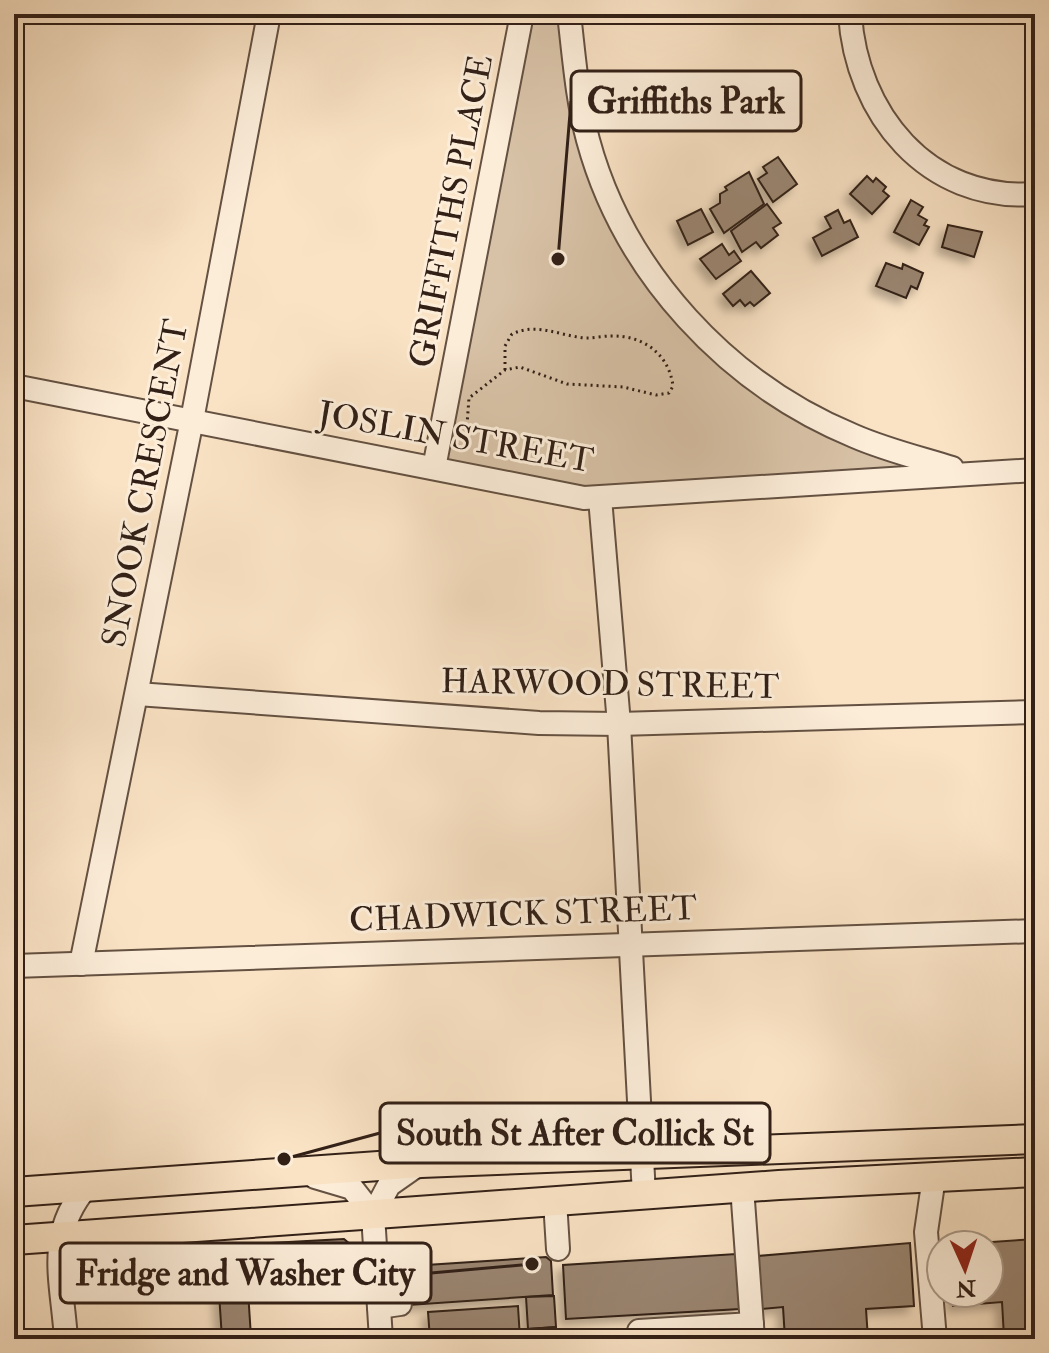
<svg xmlns="http://www.w3.org/2000/svg" width="1049" height="1353" font-family="'IM FELL Double Pica',serif">
<defs>
<filter id="shadow"><feDropShadow dx="-6" dy="6" stdDeviation="4" flood-color="#0004"/></filter>
</defs>
<rect width="100%" height="100%" fill="#fae3c5"/>
<filter id="stains"><feTurbulence type="fractalNoise" baseFrequency=".0025" numOctaves="4"/><feColorMatrix values="0 0 0 0 .2 0 0 0 0 .09 0 0 0 0 .02 0 0 0 .5 -.17"/></filter>
<radialGradient id="worn" r=".72"><stop offset=".6" stop-color="#630" stop-opacity="0"/><stop offset="1" stop-color="#630" stop-opacity=".3"/></radialGradient>
<polygon fill="#d8c2a7" stroke="#85715f" stroke-width="2" points="533,14 560,14 576,118 688,332 725,370 853,444 901,461 899,472 603,492 442,464"/>
<g fill="#9a8571" stroke="#322017" stroke-width="2" filter="url(#shadow)">
<polygon points="778,157 797,184 773,202 758,179 767,173 763,167"/>
<polygon points="749,172 764,204 724,233 710,209 720,203 720,194 727,190 725,187"/>
<polygon points="867,176 873,182 876,178 886,187 883,191 889,196 872,214 850,194"/>
<polygon points="911,200 923,207 918,215 927,220 924,225 929,227 919,245 894,232"/>
<polygon points="767,204 781,223 773,228 778,235 761,248 756,242 742,252 731,231"/>
<polygon points="701,209 713,232 688,245 677,221"/>
<polygon points="838,210 844,223 850,220 858,237 822,256 813,238 831,228 825,217"/>
<polygon points="948,225 982,232 974,257 942,247"/>
<polygon points="722,244 729,255 734,251 741,261 716,279 700,259"/>
<polygon points="886,263 902,269 903,264 923,273 917,289 911,286 906,298 876,286"/>
<polygon points="751,271 770,293 754,306 750,302 745,306 740,300 733,306 723,294"/>
<polygon points="344,1239 351,1245 352,1271 273,1276 271,1243"/>
<polygon points="1035,1239 1035,1334 1004,1337 1002,1302 953,1306 952,1293 989,1293 989,1245 948,1245"/>
<polygon points="910,1243 914,1306 866,1309 868,1339 785,1339 783,1307 762,1309 758,1256"/>
<polygon points="736,1254 740,1309 566,1319 563,1265"/>
<polygon points="546,1257 551,1261 553,1295 409,1305 407,1272 411,1266"/>
<polygon points="248,1291 251,1337 222,1339 219,1293"/>
<polygon points="554,1296 556,1327 528,1329 526,1297"/>
<polygon points="518,1306 520,1339 430,1339 428,1312"/>
<polygon points="556,1327 556,1339 529,1339 528,1329"/>
</g>
<g fill="none" stroke-linecap="round" stroke-linejoin="round">
<g stroke="#645142" stroke-width="26">
<g id="minor">
<path d="M569,14C574,56 577,99 588,140C624,273 728,384 854,436C886,450 920,458 952,468"/>
<path d="M850,14C856,113 927,202 1035,194"/>
<polyline points="14,386 584,498 1035,470"/>
<polyline points="434,468 522,14"/>
<polyline points="600,498 619,724 644,1195"/>
<polyline points="137,694 539,723 619,724 1035,712"/>
<polyline points="81,964 192,420 269,14"/>
<polyline points="14,966 1035,931"/>
<polyline points="315,1177 352,1188 373,1215 381,1339"/>
<polyline points="934,1177 926,1232 935,1339"/>
<polyline points="742,1187 753,1339"/>
<polyline points="555,1201 558,1249"/>
<polyline points="373,1215 389,1185 419,1164"/>
<polyline points="379,1307 400,1304 397,1264"/>
<polyline points="639,1331 752,1324"/>
<path d="M66,1339C62,1279 45,1234 88,1185"/>
</g>
</g>
<g stroke="#322017" stroke-width="32">
<g id="major">
<polyline points="14,1192 421,1163 1035,1139"/>
<polyline points="14,1240 779,1185 1035,1172"/>
</g>
</g>
<path stroke="#322017" stroke-width="3" stroke-dasharray="2 4" stroke-linecap="butt" d="M457,445L466,438L469,398L505,370L520,367L567,384L623,387L656,395L669,393L673,386C669,354 643,335 611,336C603,336 594,338 586,338C559,336 538,322 512,334L505,346V370"/>
<use href="#minor" stroke="#fcedd9" stroke-width="22"/>
<use href="#major" stroke="#fae3c5" stroke-width="28"/>
</g>
<g text-anchor="middle" stroke-width="6" stroke-linejoin="round" paint-order="stroke">
<g font-size="34" fill="#322017" stroke="#fcedd9">
<text transform="translate(450 211) rotate(-79)" y="12">GRIFFITHS PLACE</text>
<text transform="translate(456 436) rotate(10)" y="12">JOSLIN STREET</text>
<text transform="translate(144 483) rotate(-79)" y="12">SNOOK CRESCENT</text>
<text transform="translate(610 683) rotate(1)" y="12">HARWOOD STREET</text>
<text transform="translate(523 913) rotate(-2)" y="12">CHADWICK STREET</text>
</g>
</g>
<path fill="none" stroke="#322017" stroke-width="3" d="M558 259L571 101M284 1159L380 1133M532 1264L431 1273"/>
<g fill="#322017" stroke="#fcedd9" stroke-width="3">
<circle cx="558" cy="259" r="8"/>
<circle cx="284" cy="1159" r="8"/>
<circle cx="532" cy="1264" r="8"/>
</g>
<g fill="#fcedd9" stroke="#322017" stroke-width="3">
<rect x="571" y="71" width="230" height="60" rx="8"/>
<rect x="380" y="1103" width="390" height="60" rx="8"/>
<rect x="60" y="1243" width="371" height="60" rx="8"/>
</g>
<g font-size="36" text-anchor="middle" font-weight="bold" fill="#322017">
<text x="686" y="113">Griffiths Park</text>
<text x="575" y="1145">South St After Collick St</text>
<text x="245" y="1285">Fridge and Washer City</text>
</g>
<rect width="1049" height="1353" fill="none" stroke="#fae3c5" stroke-width="48"/>
<rect x="16" y="16" width="1017" height="1321" fill="none" stroke="#322017" stroke-width="4"/>
<rect x="24" y="24" width="1001" height="1305" fill="none" stroke="#322017" stroke-width="2"/>
<g transform="translate(965 1269) rotate(177)"><circle r="38" fill="#fcedd9" stroke="#ab9b8b" stroke-width="2"/>
<path d="M0-6L14 30L0 20L-14 30Z" fill="#8f2418"/>
<text y="-12" font-size="22" font-weight="bold" text-anchor="middle" fill="#322017">N</text>
</g>
<rect width="100%" height="100%" filter="url(#stains)"/>
<rect width="100%" height="100%" fill="url(#worn)"/>
</svg>
